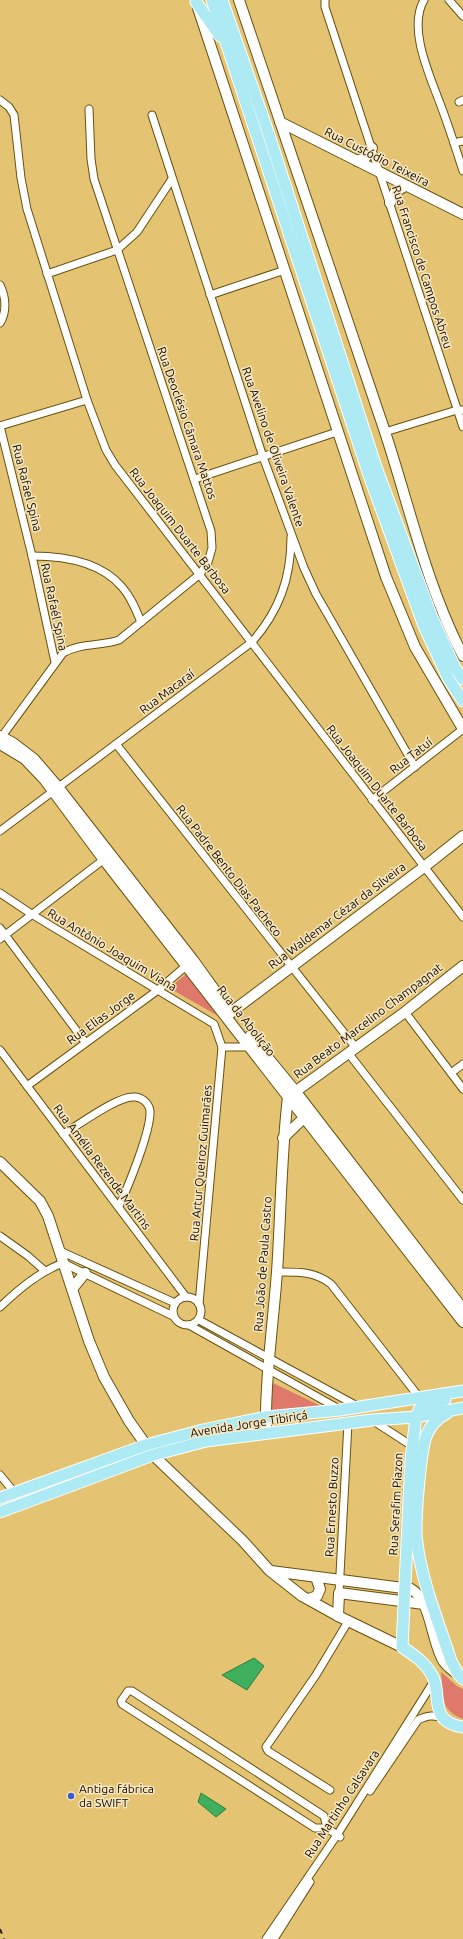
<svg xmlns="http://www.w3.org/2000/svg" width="463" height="1939" font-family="Ubuntu,sans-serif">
<rect width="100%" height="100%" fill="#e4c473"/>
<g fill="#df796b">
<polygon points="190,971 220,1017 169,988"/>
<polygon points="273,1383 323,1407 268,1413"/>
<path d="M441,1672L457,1686L463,1689V1719C438,1710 444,1693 441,1672Z"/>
</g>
<g fill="#3eaf5c" stroke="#317e40">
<polygon points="254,1658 264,1666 247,1690 222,1675"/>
<polygon points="201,1793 226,1809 216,1817 198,1802"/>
</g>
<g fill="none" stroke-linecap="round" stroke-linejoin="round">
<g stroke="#68520f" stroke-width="9">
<g id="street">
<polyline points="325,0 325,7 463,427"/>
<path d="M424,0C407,29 431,78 441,106C449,127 456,149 463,171"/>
<polyline points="449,0 463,16"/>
<polyline points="0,100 9,107 14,115 21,178 27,209 87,400 106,450 115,465 463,917"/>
<polyline points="459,102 463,100"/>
<polyline points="152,115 263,457 304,568 316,594 415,767"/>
<polyline points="454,143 463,141"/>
<polyline points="47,274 117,250 137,232 172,179"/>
<path d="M0,285C6,297 7,312 0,323"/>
<polyline points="210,295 285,270"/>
<polyline points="0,426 32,556 55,662"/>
<polyline points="0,426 87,400"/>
<polyline points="385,432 457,410 463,410"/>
<polyline points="195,479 337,432"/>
<path d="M32,556C64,556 100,561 122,587C131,597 136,610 141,622"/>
<path d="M0,739L63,653C80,643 101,646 119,640L200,574L208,562L212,548L211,531L94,179L91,159L89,109"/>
<polyline points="116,744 356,1048"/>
<polyline points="372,800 463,729"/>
<path d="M0,831L252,642C279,611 291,579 291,537"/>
<polyline points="0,893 33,915 214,1024 222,1047 199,1304"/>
<polyline points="0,928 85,1042"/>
<polyline points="0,939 107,857"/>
<polyline points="405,1012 463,1089"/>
<polyline points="222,1047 250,1047"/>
<polyline points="0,1050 186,1297"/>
<polyline points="349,1054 463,1200"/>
<polyline points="451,1073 463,1064"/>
<polyline points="27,1086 158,990 186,966"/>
<path d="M63,1134C79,1125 116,1097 133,1097C141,1096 149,1103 150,1111C151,1131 128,1187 119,1206"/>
<polyline points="0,1236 28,1256 45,1271"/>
<polyline points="60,1251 175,1303"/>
<path d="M277,1272C298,1272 314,1271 331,1284L419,1397"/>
<circle cx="187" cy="1311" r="14"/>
<path d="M0,1307C19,1289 39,1272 63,1263L173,1316"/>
<polyline points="199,1320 359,1407"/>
<polyline points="189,1325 339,1409"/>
<polyline points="372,1420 412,1446"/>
<polyline points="0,1475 14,1492"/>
<polyline points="339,1593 348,1423"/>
<polyline points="330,1790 268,1751 266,1747 316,1675 349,1620"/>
<path d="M370,1791L418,1720C428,1715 434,1715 444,1718"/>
<polyline points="327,1828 324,1816 132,1691 128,1691 121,1701 122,1704 315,1828 327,1828 340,1837"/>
<polyline points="266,1939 337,1835 434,1681"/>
<polyline points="274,1939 310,1882"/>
</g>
</g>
<g stroke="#68520f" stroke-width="12">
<g id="secondary">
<path d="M239,0C287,143 336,286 384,429C409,504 426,585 463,656"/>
<polyline points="198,8 386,577 415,647 463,729"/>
<polyline points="280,122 463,214"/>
<polyline points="357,161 365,158 372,148"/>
<polyline points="390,203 395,192 405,186"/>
<polyline points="0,736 13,743 34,759 58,787 193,960 231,1013"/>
<polyline points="0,744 25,759 44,779 104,860 463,1322"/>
<polyline points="226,1016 424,867 463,836"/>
<polyline points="250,1036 296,1092 463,1309"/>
<polyline points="283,1138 309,1113"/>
<polyline points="0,1162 40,1201 48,1216 89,1341 104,1377 129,1421 153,1455 243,1541 269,1570 302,1596 338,1616 402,1647"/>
<polyline points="72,1289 85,1273"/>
<path d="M266,1432C265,1379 273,1325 277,1272C281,1214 281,1155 288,1097L405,1012L463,966"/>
<path d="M271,1571L411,1589C432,1601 431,1642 444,1662C448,1667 453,1671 458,1674"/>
<polyline points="309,1599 317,1596 320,1589 316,1577"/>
<polyline points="338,1616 339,1593 424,1604"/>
</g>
</g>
<g stroke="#fff" stroke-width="13">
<g id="primary">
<polyline points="212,0 370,478 424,626 448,678 463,701"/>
<polyline points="222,0 268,132 376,467 431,615 455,668 463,679"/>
<polyline points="196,2 220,36"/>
<path d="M445,1400L420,1408L416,1417L411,1459L402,1647C414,1655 426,1663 433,1677C442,1696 428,1722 463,1727"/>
<path d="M447,1413C438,1418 431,1424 427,1434C420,1450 414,1526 417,1543C422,1583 439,1623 451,1661L458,1674L463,1679"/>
<polyline points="0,1498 146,1445 203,1430 266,1417 340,1410 463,1391"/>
<polyline points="0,1512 153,1455 206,1441 372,1420 416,1417 463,1408"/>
</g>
</g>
<use href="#street" stroke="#fff" stroke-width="7"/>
<use href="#secondary" stroke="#fff" stroke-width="10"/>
<use href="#primary" stroke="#adeaf4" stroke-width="11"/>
<polyline stroke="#2a1f0d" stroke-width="2" stroke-dasharray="5 5" stroke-linecap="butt" points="0,1929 4,1939"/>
</g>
<circle fill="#3f5bcd" stroke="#f7e7c0" stroke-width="1.5" cx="71" cy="1796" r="4"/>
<g text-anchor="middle" stroke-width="3" stroke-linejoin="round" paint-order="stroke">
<g font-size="12" fill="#130a00" stroke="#f7e7c0">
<text transform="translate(377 157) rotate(27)" y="4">Rua Custódio Teixeira</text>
<text transform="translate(422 267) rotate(72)" y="4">Rua Francisco de Campos Abreu</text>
<text transform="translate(187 423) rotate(71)" y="4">Rua Deoclésio Câmara Mattos</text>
<text transform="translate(273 447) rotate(71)" y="4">Rua Avelino de Oliveira Valente</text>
<text transform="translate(27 488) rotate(76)" y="4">Rua Rafael Spina</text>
<text transform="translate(180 531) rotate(52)" y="4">Rua Joaquim Duarte Barbosa</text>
<text transform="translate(54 607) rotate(78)" y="4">Rua Rafaél Spina</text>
<text transform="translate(167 692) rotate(-37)" y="4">Rua Macaraí</text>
<text transform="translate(411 756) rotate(-38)" y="4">Rua Tatuí</text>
<text transform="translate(377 788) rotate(52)" y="4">Rua Joaquim Duarte Barbosa</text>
<text transform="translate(229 871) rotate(52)" y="4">Rua Padre Bento Dias Pacheco</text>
<text transform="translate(337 916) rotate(-37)" y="4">Rua Waldemar Cézar da Silveira</text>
<text transform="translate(112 950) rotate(31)" y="4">Rua Antônio Joaquim Viana</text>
<text transform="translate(101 1018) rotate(-36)" y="4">Rua Elias Jorge</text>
<text transform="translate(246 1021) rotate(52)" y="4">Rua da Abolição</text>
<text transform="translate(368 1021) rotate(-37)" y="4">Rua Beato Marcelino Champagnat</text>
<text transform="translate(201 1163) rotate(-85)" y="4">Rua Artur Queiroz Guimarães</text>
<text transform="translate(102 1167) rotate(53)" y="4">Rua Amélia Rezende Martins</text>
<text transform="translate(263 1264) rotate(-86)" y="4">Rua João de Paula Castro</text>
<text transform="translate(249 1424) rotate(-9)" y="4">Avenida Jorge Tibiriçá</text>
<text transform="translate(396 1504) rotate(-87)" y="4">Rua Serafim Piazon</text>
<text transform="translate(332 1507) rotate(-87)" y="4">Rua Ernesto Buzzo</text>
<text transform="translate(342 1804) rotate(-57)" y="4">Rua Martinho Calsavara</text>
</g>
<g font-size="12" fill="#130a00" stroke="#f7e7c0" text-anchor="start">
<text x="79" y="1793">Antiga fábrica<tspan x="79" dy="14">da SWIFT</tspan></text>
</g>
</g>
</svg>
